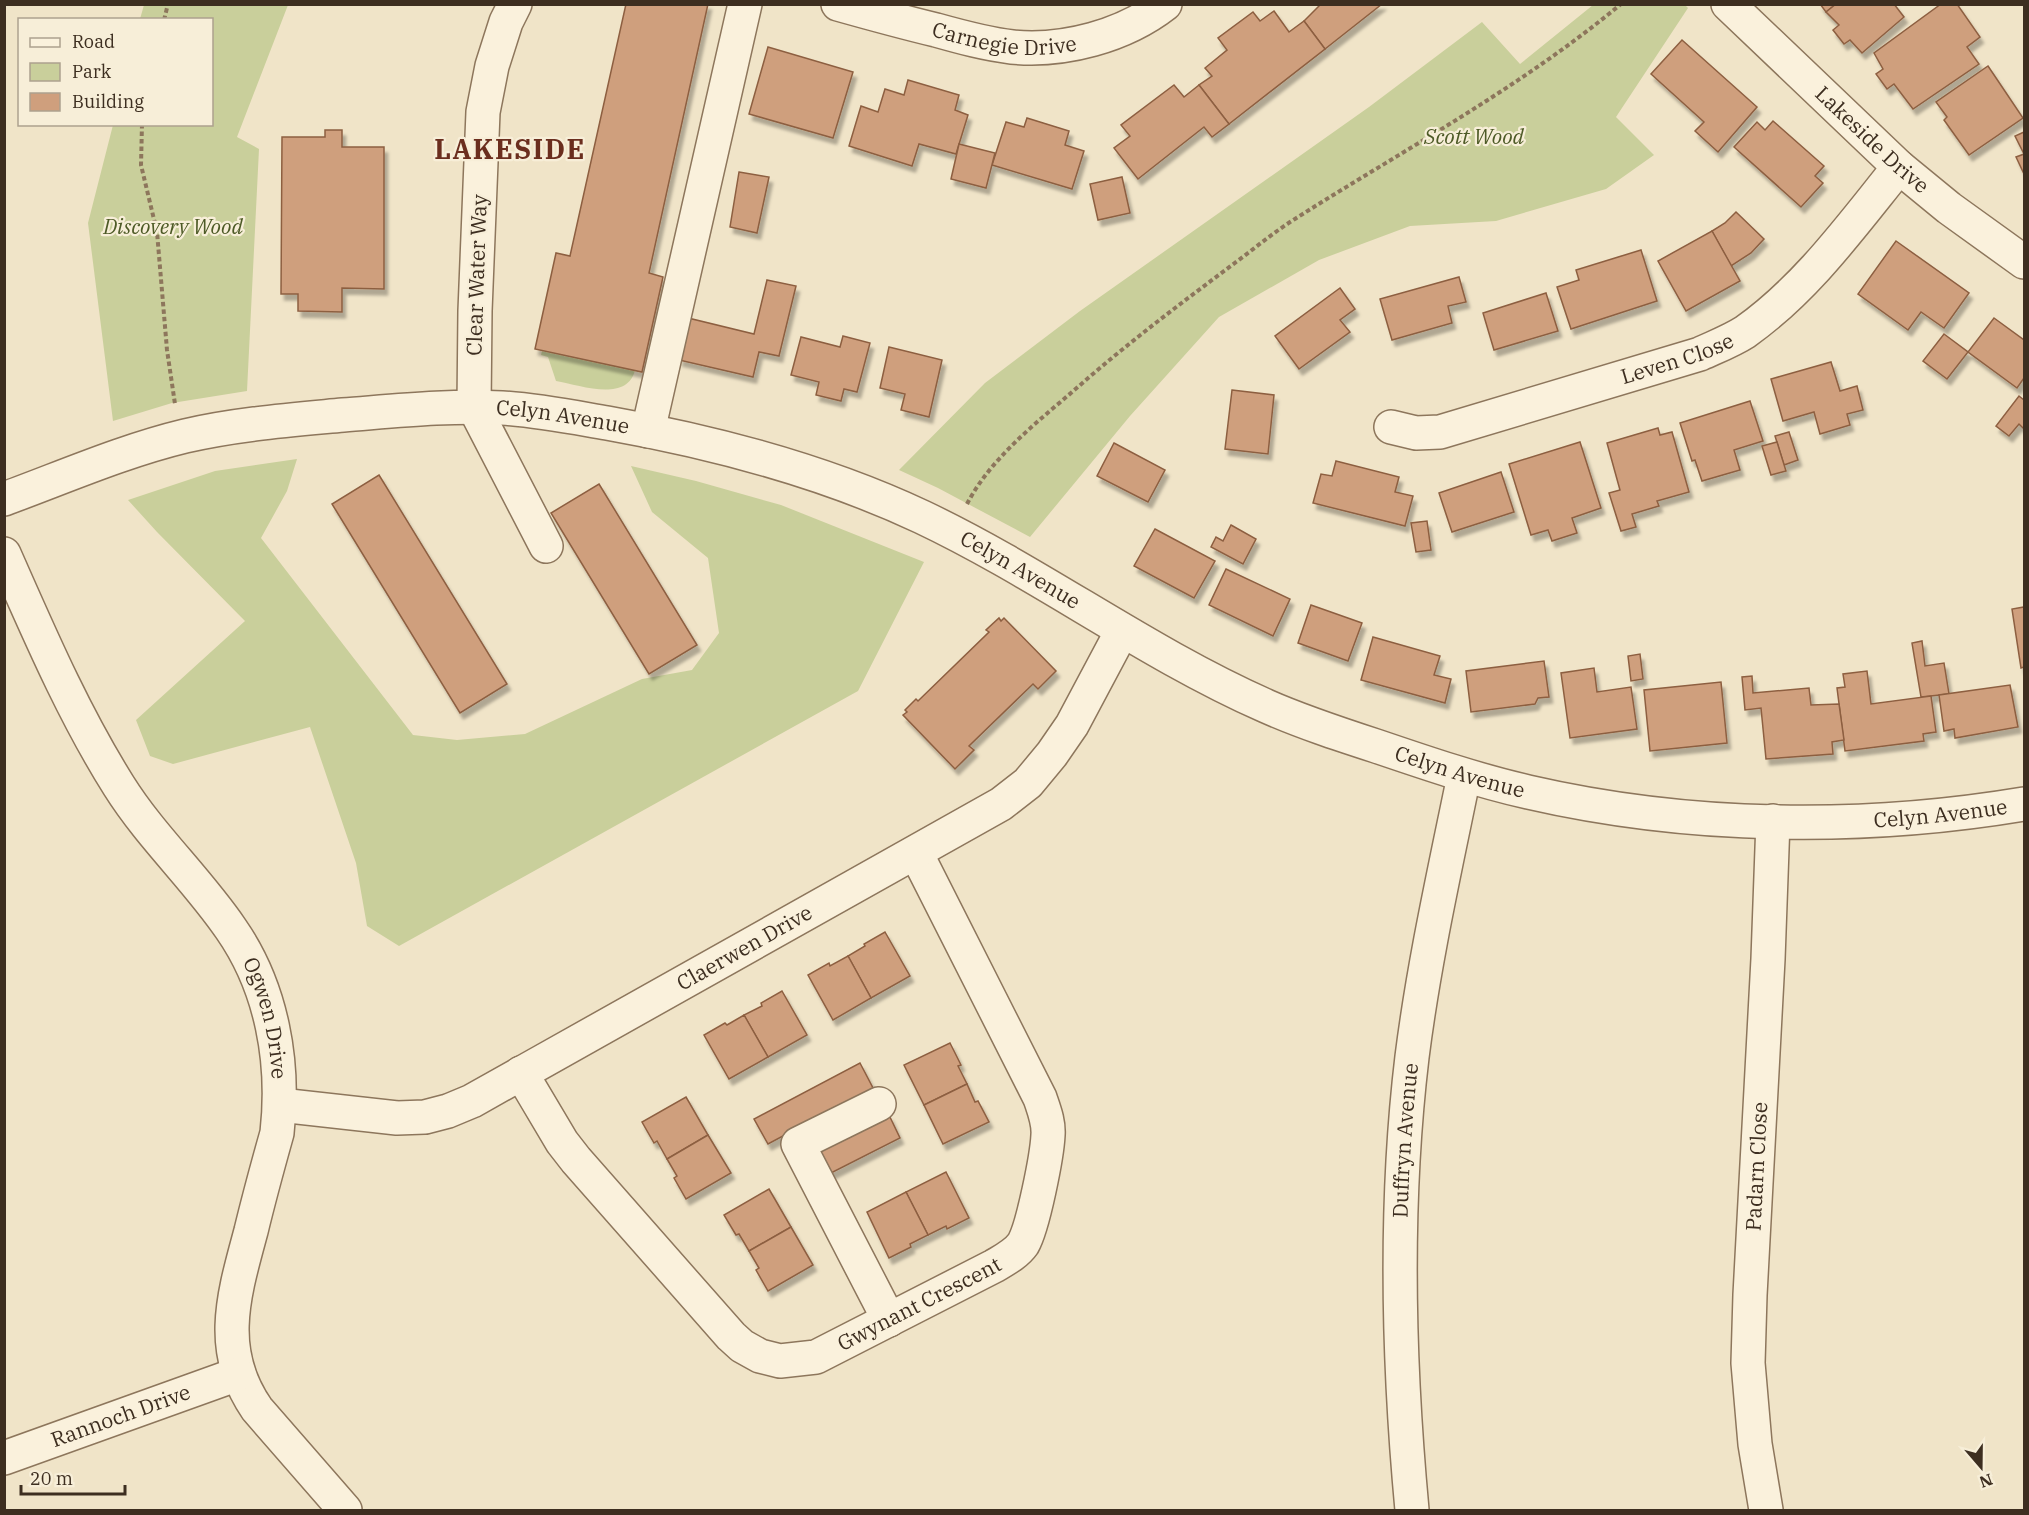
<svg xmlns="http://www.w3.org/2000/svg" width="2029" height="1515" font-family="'IBM Plex Serif',serif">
<defs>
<filter id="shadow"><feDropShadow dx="3.5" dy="6" stdDeviation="1.5" flood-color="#0004"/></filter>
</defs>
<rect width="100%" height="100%" fill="#f0e4c8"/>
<g fill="#c9cf9b">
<polygon points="1684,4 1688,8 1616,117 1654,155 1606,189 1496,221 1410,226 1319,260 1219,317 1130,416 1030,537 938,488 899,470 985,383 1080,311 1369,107 1482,22 1520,64 1593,5"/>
<polygon points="144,5 288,5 237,137 259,149 247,391 172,403 113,421 88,223 113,125 212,124 212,20 140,19"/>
<path d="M542,351L635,370C627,403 580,385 556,381L548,357L541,355Z"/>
<polygon points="297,459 287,491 261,538 413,735 457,740 525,734 642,679 692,670 719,633 708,558 652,512 631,466 696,481 781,505 924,562 858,691 399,946 367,926 356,863 310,727 173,764 150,756 136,720 245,621 157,532 128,500 215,471"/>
</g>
<g fill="#cf9f7d" stroke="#8d5f41" stroke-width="1.5" filter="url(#shadow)">
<polygon points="626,4 708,4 649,273 663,277 642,372 535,349 556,253 570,256"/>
<polygon points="1321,4 1382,4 1325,49 1304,21"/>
<polygon points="1820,4 1836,4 1826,12"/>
<polygon points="1836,4 1894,4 1904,17 1862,53 1850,40 1844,44 1833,30 1839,25 1826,12"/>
<polygon points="1941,4 1957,4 1980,37 1967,47 1979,64 1913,109 1894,84 1887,89 1876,74 1883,69 1874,53"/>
<polygon points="1274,11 1289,32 1304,21 1325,49 1229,124 1199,85 1212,76 1205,68 1227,50 1218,38 1253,12 1260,21"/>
<polygon points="1682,40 1757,107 1718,152 1695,131 1704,122 1651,74"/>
<polygon points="768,47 853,72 833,138 749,114"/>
<polygon points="1988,66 2023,118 1969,155 1944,120 1947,117 1936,102"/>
<polygon points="908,80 959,95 955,110 968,115 956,154 919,144 912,166 849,146 861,106 878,112 885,89 904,95"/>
<polygon points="1174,85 1184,97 1199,85 1229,124 1212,137 1204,127 1138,179 1114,148 1130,136 1121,125"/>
<polygon points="1027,118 1069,131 1065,145 1084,151 1072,189 992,165 1006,122 1024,127"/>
<polygon points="1773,121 1824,166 1815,176 1823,183 1801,207 1734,147 1757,122 1765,130"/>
<polygon points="325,130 342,130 342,147 384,147 384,289 342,288 342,312 298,311 298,294 281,294 282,137 325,137"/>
<polygon points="2024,132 2024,174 2016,157 2024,154 2015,136"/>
<polygon points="959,144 995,153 986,188 951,179"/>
<polygon points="739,172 769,177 757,233 730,227"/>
<polygon points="1122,177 1130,213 1098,220 1090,184"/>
<polygon points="1736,212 1764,239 1751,253 1731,266 1712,231 1725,223"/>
<polygon points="1712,231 1740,281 1686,311 1658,261"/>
<polygon points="1896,241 1969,293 1944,328 1921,312 1908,330 1858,294"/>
<polygon points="1641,250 1657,301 1571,329 1557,287 1579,280 1576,270"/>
<polygon points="1459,277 1466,302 1448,306 1452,323 1392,340 1380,299"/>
<polygon points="767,280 796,286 779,356 759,352 753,377 679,360 688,318 754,334"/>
<polygon points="1340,288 1355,309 1340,320 1350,332 1299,369 1275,336"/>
<polygon points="1546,293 1558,331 1494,350 1483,313"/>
<polygon points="1994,318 2024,340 2024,378 2017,388 1968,352"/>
<polygon points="1944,334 1968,352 1947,379 1923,361"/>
<polygon points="843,336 870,343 857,392 844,389 841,401 816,395 819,382 791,375 801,337 840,347"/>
<polygon points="889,347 942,360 929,417 901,410 905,394 880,388"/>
<polygon points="1831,362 1840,391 1857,386 1863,410 1847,414 1850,425 1820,434 1814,412 1783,421 1771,379"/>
<polygon points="1232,390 1274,395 1268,454 1225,449"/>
<polygon points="2019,396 2024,400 2024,429 2019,424 2009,436 1996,426"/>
<polygon points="1750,401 1763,441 1734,450 1740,470 1702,481 1695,460 1692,461 1680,423"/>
<polygon points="1658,428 1660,435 1672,432 1689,492 1657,501 1659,506 1632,514 1636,527 1621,531 1609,493 1620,490 1607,443"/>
<polygon points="1789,432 1798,460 1784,465 1775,436"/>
<polygon points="1580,442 1601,508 1572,518 1577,533 1552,541 1548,530 1531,535 1509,464"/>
<polygon points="1777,442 1786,471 1771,475 1762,446"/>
<polygon points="1114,443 1165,470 1148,502 1097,476"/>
<polygon points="1336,461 1399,477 1395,492 1413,496 1405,526 1313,503 1321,474 1332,476"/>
<polygon points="1501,472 1514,512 1452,532 1439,493"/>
<polygon points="379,475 507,684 460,713 332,504"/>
<polygon points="599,484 697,645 649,674 551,513"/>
<polygon points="1427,521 1431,550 1416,552 1411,523"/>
<polygon points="1231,525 1256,539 1243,564 1211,547 1216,537 1223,541"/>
<polygon points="1155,529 1215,561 1194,598 1134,566"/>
<polygon points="1226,569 1290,599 1273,636 1209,605"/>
<polygon points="1311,605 1362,623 1348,661 1298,643"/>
<polygon points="2024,607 2024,667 2021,668 2012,609"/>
<polygon points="999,618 1001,621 1004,618 1056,671 1038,689 1033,684 969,746 974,750 955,769 903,715 907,712 905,710 916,699 918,701 989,632 986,630"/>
<polygon points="1373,637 1440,656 1434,675 1451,679 1445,703 1361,680"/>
<polygon points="1922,641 1925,666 1944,663 1949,694 1921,697 1912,643"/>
<polygon points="1640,654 1643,679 1631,681 1628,656"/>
<polygon points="1544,661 1549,697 1538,698 1535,704 1471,712 1466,671"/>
<polygon points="1594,668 1597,692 1631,687 1637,729 1570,738 1561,673"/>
<polygon points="1867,671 1871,704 1931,696 1936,732 1923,734 1924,741 1845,751 1837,688 1845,687 1843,674"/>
<polygon points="1752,676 1753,693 1809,688 1811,705 1839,704 1844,740 1832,742 1833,754 1766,759 1761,708 1745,710 1742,677"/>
<polygon points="1721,682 1727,743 1650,751 1644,690"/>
<polygon points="2010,685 2018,727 1955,738 1954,729 1944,731 1939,695"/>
<polygon points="885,932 910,976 871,998 848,956 865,946 864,944"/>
<polygon points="848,956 871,998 833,1020 808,975 829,963 830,966"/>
<polygon points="782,991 807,1035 768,1057 744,1015 762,1006 761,1003"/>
<polygon points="744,1015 768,1057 729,1079 704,1035 725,1023 727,1025"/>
<polygon points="950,1043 961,1065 958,1066 967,1084 924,1105 904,1065"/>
<polygon points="860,1063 873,1088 768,1144 754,1119"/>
<polygon points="967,1084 975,1102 978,1101 989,1122 943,1144 924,1105"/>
<polygon points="686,1097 708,1135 667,1159 657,1141 654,1143 642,1122"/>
<polygon points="889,1115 900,1138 829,1174 817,1151"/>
<polygon points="708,1135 731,1173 686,1199 674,1178 677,1176 667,1159"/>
<polygon points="946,1172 969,1218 947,1229 946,1226 928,1235 906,1192"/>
<polygon points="769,1189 791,1227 749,1251 739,1234 736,1235 724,1215"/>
<polygon points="906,1192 928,1235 910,1244 911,1247 889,1258 867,1212"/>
<polygon points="791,1227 813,1265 768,1291 756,1270 759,1268 749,1251"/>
</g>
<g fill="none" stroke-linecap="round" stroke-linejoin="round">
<g stroke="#8d765c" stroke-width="36">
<g id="minor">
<polyline points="515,4 506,22 492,66 483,112 475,311 474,407 546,546"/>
<path id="s1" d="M838,4C870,13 903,22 936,30C961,37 986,44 1012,47C1064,52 1124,36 1165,4"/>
<path id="s2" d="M1728,4L1899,167L1949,208L2024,262"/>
<path id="s3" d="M1391,427L1416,433L1440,432L1700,354C1715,347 1731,341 1745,332C1807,288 1852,225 1899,167"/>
<polyline points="648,431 745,4"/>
<path id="s4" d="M4,499C64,477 123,451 185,436C237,424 290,420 343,415C395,411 449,405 502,408C537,410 572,417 607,423C714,442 822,470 922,517C1040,573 1146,653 1266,706C1302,722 1339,734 1376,746C1426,763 1476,780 1528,792C1689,829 1862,831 2024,804"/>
<path id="s5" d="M4,554C39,633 73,713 119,786C151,837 197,879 231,929C272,988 285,1062 277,1133C268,1165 259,1198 251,1231C234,1294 216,1350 257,1409L345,1510"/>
<path id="s6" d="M521,1073L562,1142L576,1160L731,1336L742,1346L760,1356L780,1361L816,1357L994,1266C1004,1260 1016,1254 1023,1244C1033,1227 1047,1156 1048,1135C1049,1122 1044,1110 1040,1098L916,853"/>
<polyline points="879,1104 798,1144 889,1320"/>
<path id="s7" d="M280,1105L397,1118L425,1117L448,1111L472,1101L1001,804L1028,783L1052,754L1072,725L1122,631"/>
<path id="s8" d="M4,1458L238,1374"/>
<path id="s9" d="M1412,1510C1398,1360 1394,1207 1412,1057C1424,962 1445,869 1464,776"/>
<path id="s10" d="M1766,1510L1755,1444L1748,1363L1750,1295L1768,959L1773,821"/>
</g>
</g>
<g stroke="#8d765c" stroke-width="4" stroke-dasharray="4.5 3" stroke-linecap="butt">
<polyline points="164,20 168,4"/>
<polyline points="142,124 141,165 157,232 167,350 175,404"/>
<path d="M967,504C992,456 1039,421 1079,386C1128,343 1180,304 1232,265C1254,249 1275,231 1298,217C1407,148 1521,87 1621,4"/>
</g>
<use href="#minor" stroke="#faf1dc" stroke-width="33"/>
</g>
<g text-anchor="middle" stroke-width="4.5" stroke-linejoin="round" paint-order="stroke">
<g font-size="21" fill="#3d2e20" stroke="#f7eed8">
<text dy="7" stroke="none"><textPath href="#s1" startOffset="171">Carnegie Drive</textPath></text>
<text dy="7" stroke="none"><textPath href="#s2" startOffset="198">Lakeside Drive</textPath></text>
<text transform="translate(477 275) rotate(-88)" y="7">Clear Water Way</text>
<text dy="7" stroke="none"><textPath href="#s3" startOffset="298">Leven Close</textPath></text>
<text dy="7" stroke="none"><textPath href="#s4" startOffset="572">Celyn Avenue</textPath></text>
<text dy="7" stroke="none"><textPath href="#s4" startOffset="1058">Celyn Avenue</textPath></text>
<text dy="7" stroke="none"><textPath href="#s4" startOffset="1544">Celyn Avenue</textPath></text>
<text dy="7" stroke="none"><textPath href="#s4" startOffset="2030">Celyn Avenue</textPath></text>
<text dy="7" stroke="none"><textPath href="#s7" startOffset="508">Claerwen Drive</textPath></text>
<text dy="7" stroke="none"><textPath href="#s5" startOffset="538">Ogwen Drive</textPath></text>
<text dy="7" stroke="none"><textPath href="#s9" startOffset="370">Duffryn Avenue</textPath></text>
<text dy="7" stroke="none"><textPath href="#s10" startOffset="345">Padarn Close</textPath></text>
<text dy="7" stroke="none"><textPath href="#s6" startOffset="546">Gwynant Crescent</textPath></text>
<text dy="7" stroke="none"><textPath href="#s8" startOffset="124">Rannoch Drive</textPath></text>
</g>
<g font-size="21" font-style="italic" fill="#4d5a26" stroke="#f7eed8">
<text x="1474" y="144">Scott Wood</text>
<text x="173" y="234">Discovery Wood</text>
</g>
<g font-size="27" font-weight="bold" letter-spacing="1.5" fill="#6b2e1e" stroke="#f7eed8">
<text x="510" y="159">LAKESIDE</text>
</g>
</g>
<rect width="2029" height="1515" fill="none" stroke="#3d2e20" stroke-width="12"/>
<rect x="18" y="18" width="195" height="108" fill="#f7eed8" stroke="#ada18e" stroke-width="1.5"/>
<rect x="30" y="38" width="30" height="9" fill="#faf1dc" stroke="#ada18e" stroke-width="1.5"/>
<text x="72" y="48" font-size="18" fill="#3d2e20">Road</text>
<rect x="30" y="63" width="30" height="18" fill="#c9cf9b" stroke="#ada18e" stroke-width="1.5"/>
<text x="72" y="78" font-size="18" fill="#3d2e20">Park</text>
<rect x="30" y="93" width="30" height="18" fill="#cf9f7d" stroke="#ada18e" stroke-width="1.5"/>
<text x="72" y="108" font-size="18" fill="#3d2e20">Building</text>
<g transform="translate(1981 1467) rotate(160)" stroke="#f7eed8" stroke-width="4.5" paint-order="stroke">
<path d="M0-4.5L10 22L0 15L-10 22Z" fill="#3d2e20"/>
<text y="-9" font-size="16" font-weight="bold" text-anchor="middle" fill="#3d2e20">N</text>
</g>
<path d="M21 1485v9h104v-9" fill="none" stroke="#3d2e20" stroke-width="3"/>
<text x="30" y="1485" font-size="18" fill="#3d2e20" stroke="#f7eed8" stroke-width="4.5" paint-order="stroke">20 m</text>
</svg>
